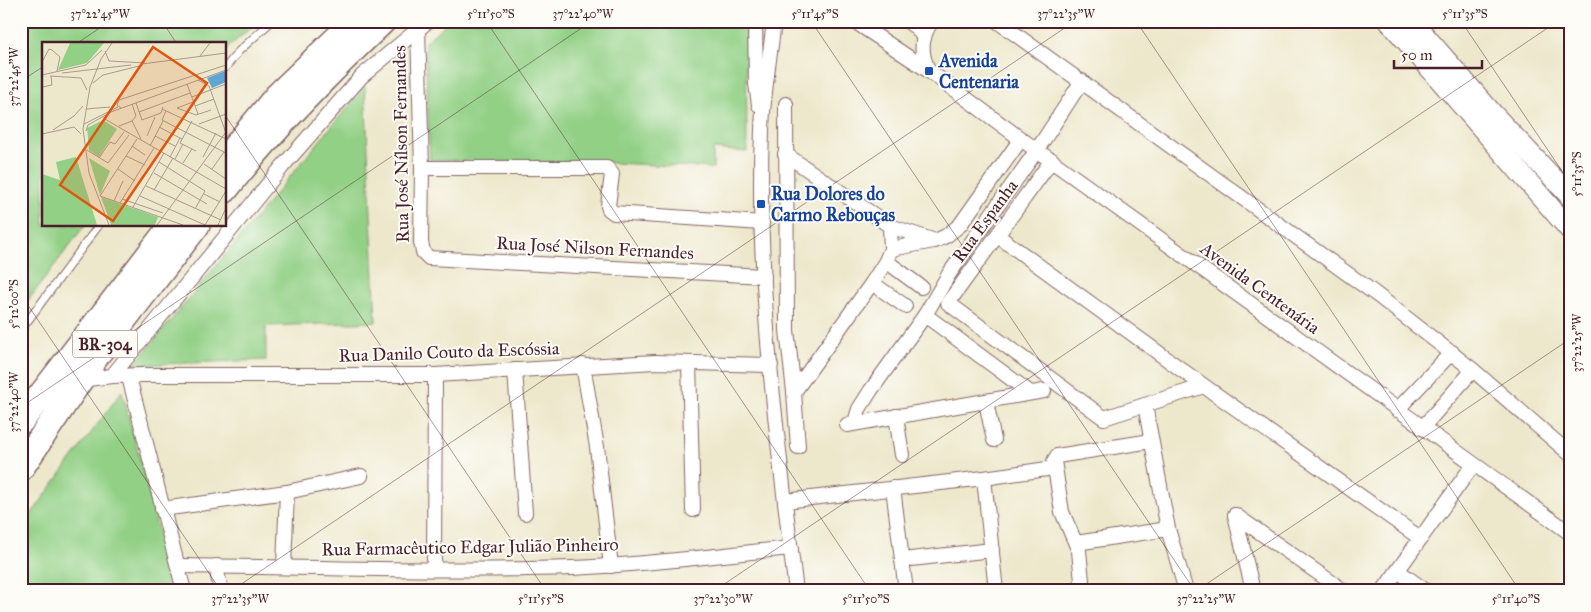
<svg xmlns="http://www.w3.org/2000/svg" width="1591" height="612" font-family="'IM FELL Great Primer',serif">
<rect width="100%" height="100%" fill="#fdfcf7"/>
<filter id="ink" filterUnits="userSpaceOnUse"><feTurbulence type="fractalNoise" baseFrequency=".02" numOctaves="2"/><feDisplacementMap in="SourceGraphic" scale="10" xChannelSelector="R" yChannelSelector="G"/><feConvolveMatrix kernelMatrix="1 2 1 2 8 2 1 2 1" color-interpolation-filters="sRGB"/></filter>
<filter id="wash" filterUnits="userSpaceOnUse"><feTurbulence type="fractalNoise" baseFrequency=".0096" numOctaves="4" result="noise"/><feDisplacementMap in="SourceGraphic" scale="20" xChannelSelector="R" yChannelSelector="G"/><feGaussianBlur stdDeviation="1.12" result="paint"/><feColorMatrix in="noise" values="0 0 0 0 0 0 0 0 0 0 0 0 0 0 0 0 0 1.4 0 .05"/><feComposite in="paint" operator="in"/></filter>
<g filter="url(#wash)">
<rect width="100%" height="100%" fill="#ede8cc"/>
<g fill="#92d085" stroke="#6e7858">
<polygon points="21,21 259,21 225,50 225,44 44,44 44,225 85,225 21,310"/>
<polygon points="449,21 746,21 747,152 713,149 713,168 614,163 430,160 425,42"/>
<polygon points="365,86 376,322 266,326 266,360 134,365"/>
<polygon points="122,391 174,591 21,591 21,528"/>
</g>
</g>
<g filter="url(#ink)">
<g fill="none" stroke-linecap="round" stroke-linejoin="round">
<g stroke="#836563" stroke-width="9">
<g id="lane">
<polyline points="225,68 239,51 272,21"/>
<polyline points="21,330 99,225"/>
</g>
</g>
<g stroke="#836563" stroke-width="16">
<g id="street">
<polyline points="755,21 756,84 759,105"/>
<path d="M774,21C770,57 763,94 762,130C756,282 777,441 796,591"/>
<polyline points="854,21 929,71 1021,139 1570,533"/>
<polyline points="907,21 917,28 924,38"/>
<polyline points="997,21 1377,295 1473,370 1570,454"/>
<polyline points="418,30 422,168 421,242 423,252 429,258 764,276"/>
<path d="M929,71C920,54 920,37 932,21"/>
<polyline points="786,104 787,330 794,392 798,447"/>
<polyline points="785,154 890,226 891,249 886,261 872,283 794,392"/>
<polyline points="1052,160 948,303 1104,418 1204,386"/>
<polyline points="422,168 607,168 612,174 608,206 609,209 614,213 762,223"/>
<polyline points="890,226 935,241 946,236 960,225 1021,139"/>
<polyline points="998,236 1204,386 1420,538"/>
<polyline points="891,249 934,241"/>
<polyline points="886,261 921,287"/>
<polyline points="872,283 905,306"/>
<polyline points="689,363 693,510"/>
<polyline points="583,365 597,447 611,566"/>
<polyline points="515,370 525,513"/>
<polyline points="112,376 282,167 362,76 428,21"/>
<polyline points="129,377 184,591"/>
<polyline points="80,380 112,376 142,375 435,375 655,362 771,365"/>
<polyline points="1029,392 925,315 949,274 1037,150 1082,81"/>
<polyline points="986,402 994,440"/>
<polyline points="1145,405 1168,529 1186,591"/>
<polyline points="1397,410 1452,352"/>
<polyline points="896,416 902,455"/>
<polyline points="855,422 859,409 871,390 925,315"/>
<polyline points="847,425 1044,391"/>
<polyline points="1422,428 1473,370"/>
<polyline points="984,478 996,591"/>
<polyline points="893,488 906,591"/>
<polyline points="785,501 984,478 1054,468"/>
<polyline points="162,509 287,492 361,476"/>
<polyline points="1235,515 1344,591"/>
<polyline points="1235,515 1253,591"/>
<polyline points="1076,543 1168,529"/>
<polyline points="902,560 992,550"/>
<path d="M178,566C309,567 441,572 572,568C645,565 718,555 791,548"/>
<polyline points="216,566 221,591"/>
<polyline points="284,567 287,492"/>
<polyline points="434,569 435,375"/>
<polyline points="1398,571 1426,591"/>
<polyline points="1083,591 1079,551 1062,512 1054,461 1057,456 1151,441"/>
<polyline points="1383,591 1473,465"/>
</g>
</g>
<g stroke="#836563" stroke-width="22">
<g id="secondary">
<polyline points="1389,21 1570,230"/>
<polyline points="1412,21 1492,113 1570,196"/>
</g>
</g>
<g stroke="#836563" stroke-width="28">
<g id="highway">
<polyline points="1414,21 1418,28"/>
<polyline points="225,159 277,96 355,21"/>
<path d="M225,190C274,128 326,75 383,21"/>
<polyline points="21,421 172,225"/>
<polyline points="21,468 99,352 197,225"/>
</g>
</g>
<use href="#lane" stroke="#fff" stroke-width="7"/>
<use href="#street" stroke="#fff" stroke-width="14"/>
<use href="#secondary" stroke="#fff" stroke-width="20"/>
<use href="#highway" stroke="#fff" stroke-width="25"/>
</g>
</g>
<path fill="none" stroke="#4a1f2b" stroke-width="1" stroke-opacity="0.45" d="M162,21L177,44M486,21L870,591M811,21L1195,591M1136,21L1520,591M1461,21L1570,183M76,44L110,21M21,81L44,66M225,115L546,591M21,295L221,591M21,407L592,21M231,591L1075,21M714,591L1558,21M1196,591L1570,339"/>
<g fill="#1a4fb4" stroke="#fdfcf7" stroke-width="2">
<rect x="924" y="66" width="10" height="10" rx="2.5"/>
<rect x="756" y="199" width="10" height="10" rx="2.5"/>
</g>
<g text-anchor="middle" stroke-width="4" stroke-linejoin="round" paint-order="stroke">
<rect fill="#fdfcf7" stroke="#806168" stroke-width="1" x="72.5" y="330.5" width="65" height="27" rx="4"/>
<g font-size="16" font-weight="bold" fill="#4a1f2b">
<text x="105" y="350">BR-304</text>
</g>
<g font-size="18" font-weight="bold" fill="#164399" stroke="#fdfcf7" text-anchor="start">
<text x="939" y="67">Avenida<tspan x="939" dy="21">Centenaria</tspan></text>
<text x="771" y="200">Rua Dolores do<tspan x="771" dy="21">Carmo Rebouças</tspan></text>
</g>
<g font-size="18" fill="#4a1f2b" stroke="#fdfcf7">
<text transform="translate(401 144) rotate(-91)" y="6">Rua José Nílson Fernandes</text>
<text transform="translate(985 221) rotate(-54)" y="6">Rua Espanha</text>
<text transform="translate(595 248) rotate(3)" y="6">Rua José Nilson Fernandes</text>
<text transform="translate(1260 288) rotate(36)" y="6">Avenida Centenária</text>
<text transform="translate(449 352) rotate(-2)" y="6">Rua Danilo Couto da Escóssia</text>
<text transform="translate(470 547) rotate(-1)" y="6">Rua Farmacêutico Edgar Julião Pinheiro</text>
</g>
</g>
<g transform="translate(42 42)">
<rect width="184" height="184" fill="#ede8cc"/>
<path d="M28,1H62L45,21L16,28ZM61,78L75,87L57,115L47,108L45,86ZM34,115L55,183H0V132L18,138L14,120ZM47,116L68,129L58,153ZM59,155L116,175L113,183H69Z" fill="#92d085"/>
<path d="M183,29L184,40L170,46L165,36Z" fill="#5fa6d5"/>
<path fill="none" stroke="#ac988c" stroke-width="1" d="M63,9L67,19L103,21M158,14L168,1M0,20L7,7L10,8L18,15L15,29M100,22L184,11M20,31L89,23M0,33L44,23L60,8M8,34L39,36L45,48M156,38L167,44L184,91M51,41L61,33L101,23M145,42L156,72M0,45L10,43L9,34M150,55L184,42M94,61L100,78L119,71L121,65M153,64L172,57M79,66L75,63L77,58L184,23M135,66L154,73L169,68M135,66L151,60M44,67L68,65M120,67L184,97M124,69L120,78L184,111M97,70L148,51M61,76L184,147M90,79L94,74L90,62M42,82L76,65M157,82L184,72M77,84L90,79L99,97M117,85L140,97M11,88L32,74L41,64M44,89L46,83L69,70L184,28M0,92L32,85L39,92M105,94L113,75M113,94L133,104M138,101L150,79M138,101L154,109M90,104L103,113M108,104L121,79M45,108L66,121L87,93M84,114L103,123M128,115L138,96M161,115L174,91M57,116L68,100L73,102L82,90M133,117L141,102M117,120L163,149L153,167M141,121L150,107M162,122L184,137M76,127L93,139M170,127L182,110M112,131L165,162M104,144L179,178M112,148L131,116M162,152L178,160M58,154L141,183M58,154L95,97M98,154L163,183M80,157L121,171M72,159L81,139M78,161L112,106M91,165L122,111M67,183L47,131L41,87L48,45L59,17L70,1M115,183L184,90M163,183L184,149M176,183L184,166"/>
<path fill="#e0560e" fill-opacity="0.15" stroke="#e0560e" stroke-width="2.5" d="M111,5L165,41L71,179L18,143Z"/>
<rect width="184" height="184" fill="none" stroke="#4a1f2b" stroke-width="2.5"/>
</g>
<rect width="1591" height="612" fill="none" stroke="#fdfcf7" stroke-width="55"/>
<path d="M1394 60v8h88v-8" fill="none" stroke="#4a1f2b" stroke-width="2.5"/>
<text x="1401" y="60" font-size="15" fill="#4a1f2b" stroke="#fdfcf7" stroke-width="4" paint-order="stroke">50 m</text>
<rect x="28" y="28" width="1536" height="556" fill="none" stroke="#4a1f2b" stroke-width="2"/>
<g font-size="12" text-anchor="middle" fill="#4a1f2b">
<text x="100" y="18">37°22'45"W</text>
<text x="491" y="18">5°11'50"S</text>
<text x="583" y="18">37°22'40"W</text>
<text x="815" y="18">5°11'45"S</text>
<text x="1066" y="18">37°22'35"W</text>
<text x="1465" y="18">5°11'35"S</text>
<text transform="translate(14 77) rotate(-90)" y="4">37°22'45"W</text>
<text transform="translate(1577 174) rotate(-90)" y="4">5°11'35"S</text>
<text transform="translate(14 304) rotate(-90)" y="4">5°12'00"S</text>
<text transform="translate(1577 343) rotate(-90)" y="4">37°22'25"W</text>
<text transform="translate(14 402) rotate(-90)" y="4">37°22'40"W</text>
<text x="240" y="603">37°22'35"W</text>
<text x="541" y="603">5°11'55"S</text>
<text x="723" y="603">37°22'30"W</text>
<text x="866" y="603">5°11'50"S</text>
<text x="1206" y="603">37°22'25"W</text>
<text x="1516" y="603">5°11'40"S</text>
</g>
</svg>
